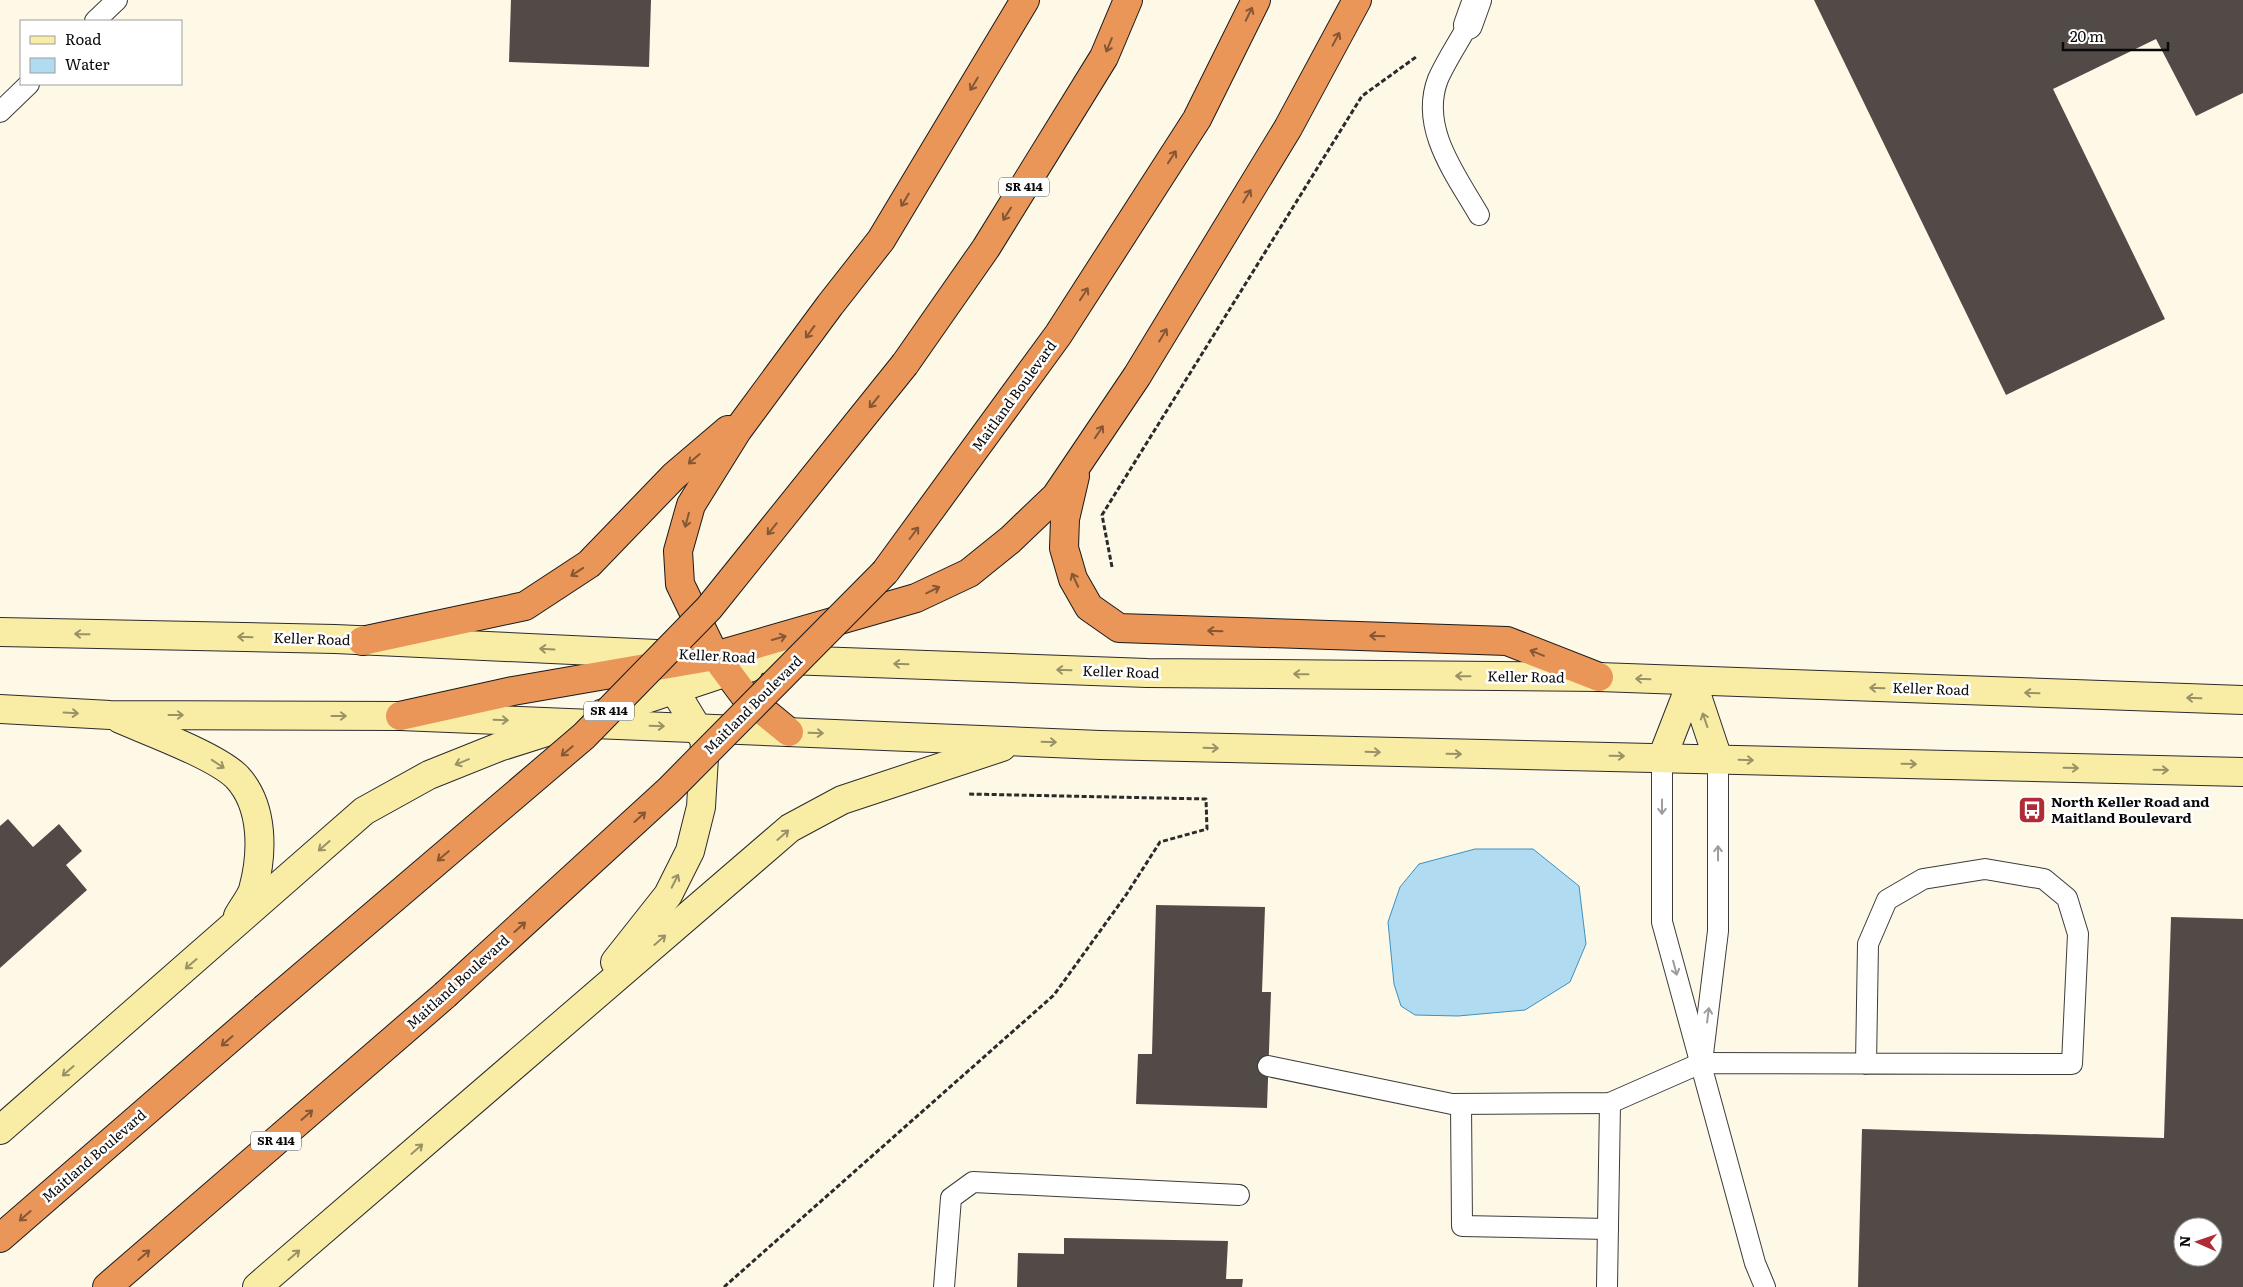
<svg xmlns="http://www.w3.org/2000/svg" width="2243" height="1287" font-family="Literata,serif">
<rect width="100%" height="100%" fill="#fef8e7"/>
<polygon fill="#b0dbf1" stroke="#3c92c3" points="1475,849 1533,849 1579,886 1586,944 1570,982 1525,1010 1458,1016 1415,1015 1401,1006 1394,984 1388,922 1400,887 1419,864"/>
<g fill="#514a47" fill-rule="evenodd">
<polygon points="511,0 651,0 649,67 509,62"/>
<polygon points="1814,0 2243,0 2243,93 2196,116 2156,39 2053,89 2165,319 2006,395"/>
<polygon points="8,819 33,847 59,824 82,851 66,865 87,890 0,968 0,826"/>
<polygon points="1156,905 1265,907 1262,992 1271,992 1267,1108 1136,1104 1138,1054 1152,1054"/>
<path d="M2171,917L2243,919V1287H1858L1862,1129L2164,1138ZM2183,1227H2213V1257H2183Z"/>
<polygon points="1064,1238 1228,1241 1226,1279 1243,1279 1242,1287 1017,1287 1018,1253 1064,1254"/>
</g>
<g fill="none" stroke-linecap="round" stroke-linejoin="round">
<g stroke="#3c3c3c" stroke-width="22">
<g id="lane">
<polyline points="95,21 117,0"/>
<path d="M1468,25C1458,43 1446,61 1438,79C1419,128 1456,175 1479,215"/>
<polyline points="0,112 29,84"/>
<polyline points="1662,758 1662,922 1755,1263 1765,1287"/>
<polyline points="1703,1054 1718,931 1718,759"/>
<polyline points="1268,1066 1452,1104 1610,1103 1701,1063 2072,1064 2078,934 2067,898 2044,879 1985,869 1923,879 1887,900 1868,944 1866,1064"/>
<polyline points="1461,1104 1462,1226 1608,1229"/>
<polyline points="944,1287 951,1198 973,1182 1239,1195"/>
<polyline points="1607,1287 1610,1103"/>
</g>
</g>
<g stroke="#3c3c3c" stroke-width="30">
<polyline id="street" points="1468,25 1477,0"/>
</g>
<g stroke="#2b2b2b" stroke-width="30">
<g id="secondary">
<polyline points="0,632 335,639 787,660 1147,673 1599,677 2243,700"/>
<polyline points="1692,681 1718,759"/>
<polyline points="0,709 110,715 400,716 1100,745 2243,772"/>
<polyline points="601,714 727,672 749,668"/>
<path d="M120,719C150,732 216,756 237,777C264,806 263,853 253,890C250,899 242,908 238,916"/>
<polyline points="1662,758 1692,681"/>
<polyline points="615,962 668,895 690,851 701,807 705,741 670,683 662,677"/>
<polyline points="0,1130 364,811 429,775 499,747 556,729"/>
<polyline points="257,1287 790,828 842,800 1002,747"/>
</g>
</g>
<g stroke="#1a1a1a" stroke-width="30">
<g id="highway">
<polyline points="905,364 986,248 1104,57 1128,0"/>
<polyline points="1075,476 1065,519 1064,548 1073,579 1089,607 1119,628 1507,641 1599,677"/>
<polyline points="885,572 1058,335 1197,119 1256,0"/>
<polyline points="362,641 525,606 589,564 674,476 728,430"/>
<polyline points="400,716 513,691 715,656 916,598 969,573 1010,540 1056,496 1077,465 1137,376 1288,128 1357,0"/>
<polyline points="789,732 745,696 715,656 680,584 678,551 691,505 737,431 830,305 881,240 1025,0"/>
<polyline points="0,1238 264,1009"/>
<polyline points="107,1287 445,995"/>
</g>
</g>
<g stroke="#2b2b2b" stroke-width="3" stroke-dasharray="5 2.5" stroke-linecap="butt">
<polyline points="1112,567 1102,515 1362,96 1416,57"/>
<polyline points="724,1287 1054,995 1126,895 1160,842 1207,829 1206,799 968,794"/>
</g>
<use href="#lane" stroke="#fff" stroke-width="20"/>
<use href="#street" stroke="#fff" stroke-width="28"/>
<use href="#secondary" stroke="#f9eda6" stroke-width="28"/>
<use href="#highway" stroke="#ea9659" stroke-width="28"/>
<g stroke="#1a1a1a" stroke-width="30" stroke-linecap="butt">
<g id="highway-bridge">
<polyline points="445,995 669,790 885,572"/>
<polyline points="264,1009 584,736 709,608 905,364"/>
</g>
</g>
<use href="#highway-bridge" stroke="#ea9659" stroke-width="28"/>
</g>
<defs><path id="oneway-shaft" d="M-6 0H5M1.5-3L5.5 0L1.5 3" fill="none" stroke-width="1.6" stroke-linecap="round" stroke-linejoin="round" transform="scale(1.25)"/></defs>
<g stroke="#855735">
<use href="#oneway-shaft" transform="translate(1249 14) rotate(-64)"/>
<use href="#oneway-shaft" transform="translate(1336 39) rotate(-62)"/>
<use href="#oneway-shaft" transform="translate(1109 45) rotate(112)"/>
<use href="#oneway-shaft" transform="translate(974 84) rotate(121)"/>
<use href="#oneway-shaft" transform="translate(1172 157) rotate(-57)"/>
<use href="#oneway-shaft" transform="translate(1247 196) rotate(-59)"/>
<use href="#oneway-shaft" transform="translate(905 200) rotate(121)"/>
<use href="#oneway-shaft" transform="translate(1007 214) rotate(122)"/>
<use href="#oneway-shaft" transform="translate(1084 294) rotate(-57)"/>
<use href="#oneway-shaft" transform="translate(810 332) rotate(126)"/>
<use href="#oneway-shaft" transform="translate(1163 335) rotate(-59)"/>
<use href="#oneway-shaft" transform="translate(874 402) rotate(129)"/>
<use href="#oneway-shaft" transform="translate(1099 432) rotate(-56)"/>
<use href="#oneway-shaft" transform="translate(694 459) rotate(139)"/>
<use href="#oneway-shaft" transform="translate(687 520) rotate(105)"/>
<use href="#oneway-shaft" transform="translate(772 529) rotate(129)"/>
<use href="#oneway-shaft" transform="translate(914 533) rotate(-53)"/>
<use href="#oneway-shaft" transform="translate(577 572) rotate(147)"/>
<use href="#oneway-shaft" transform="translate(1075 580) rotate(-115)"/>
<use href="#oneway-shaft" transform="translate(933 590) rotate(-26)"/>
<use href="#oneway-shaft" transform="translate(1215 631) rotate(-178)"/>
<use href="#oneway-shaft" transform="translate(1377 636) rotate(-178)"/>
<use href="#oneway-shaft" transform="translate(779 638) rotate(-16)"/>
<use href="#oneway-shaft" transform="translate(1537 653) rotate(-158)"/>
<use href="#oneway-shaft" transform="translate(567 751) rotate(140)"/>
<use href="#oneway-shaft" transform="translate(640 817) rotate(-42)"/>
<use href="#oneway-shaft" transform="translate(443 856) rotate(140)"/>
<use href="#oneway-shaft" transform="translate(520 927) rotate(-42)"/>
<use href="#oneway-shaft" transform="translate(227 1041) rotate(139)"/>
<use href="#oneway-shaft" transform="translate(307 1115) rotate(-41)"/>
<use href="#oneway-shaft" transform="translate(25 1216) rotate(139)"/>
<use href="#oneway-shaft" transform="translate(144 1255) rotate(-41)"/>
</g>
<g stroke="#999267">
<use href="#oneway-shaft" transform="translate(82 634) rotate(-179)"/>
<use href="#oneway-shaft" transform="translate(245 637) rotate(-178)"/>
<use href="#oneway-shaft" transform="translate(547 649) rotate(-177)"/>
<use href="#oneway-shaft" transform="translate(901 664) rotate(-178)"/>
<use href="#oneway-shaft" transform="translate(1064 670) rotate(-178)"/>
<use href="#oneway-shaft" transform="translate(1301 674) rotate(-179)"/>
<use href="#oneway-shaft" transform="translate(1463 676) rotate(-179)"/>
<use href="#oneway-shaft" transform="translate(1643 679) rotate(-178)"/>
<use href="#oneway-shaft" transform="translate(1877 688) rotate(-178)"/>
<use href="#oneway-shaft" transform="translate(2032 693) rotate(-178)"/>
<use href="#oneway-shaft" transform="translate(2194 698) rotate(-178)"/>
<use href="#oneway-shaft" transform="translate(71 713) rotate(3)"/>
<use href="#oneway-shaft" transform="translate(176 715)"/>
<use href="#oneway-shaft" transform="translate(339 716)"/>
<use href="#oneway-shaft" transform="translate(501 720) rotate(2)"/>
<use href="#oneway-shaft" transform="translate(1705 720) rotate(-109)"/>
<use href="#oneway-shaft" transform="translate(657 726) rotate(2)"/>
<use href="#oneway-shaft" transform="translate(816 733) rotate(2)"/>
<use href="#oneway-shaft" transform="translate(1049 742) rotate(2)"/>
<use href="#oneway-shaft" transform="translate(1211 748) rotate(2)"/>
<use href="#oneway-shaft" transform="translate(1373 752) rotate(2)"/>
<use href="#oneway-shaft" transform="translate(1454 754) rotate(1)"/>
<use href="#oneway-shaft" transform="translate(1617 756) rotate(1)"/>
<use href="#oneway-shaft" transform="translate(1746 760) rotate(2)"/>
<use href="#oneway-shaft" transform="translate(462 762) rotate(158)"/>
<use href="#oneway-shaft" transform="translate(218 764) rotate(34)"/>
<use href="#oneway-shaft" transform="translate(1909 764) rotate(1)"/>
<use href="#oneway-shaft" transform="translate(2071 768) rotate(1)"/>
<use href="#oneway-shaft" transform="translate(2161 770) rotate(1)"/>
<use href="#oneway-shaft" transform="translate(783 835) rotate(-41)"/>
<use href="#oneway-shaft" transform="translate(324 846) rotate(139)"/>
<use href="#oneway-shaft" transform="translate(675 881) rotate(-63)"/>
<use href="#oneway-shaft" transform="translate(660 940) rotate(-41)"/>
<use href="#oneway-shaft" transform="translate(191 964) rotate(139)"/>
<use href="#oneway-shaft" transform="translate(68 1071) rotate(139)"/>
<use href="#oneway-shaft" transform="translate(417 1149) rotate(-41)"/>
<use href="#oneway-shaft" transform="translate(294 1255) rotate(-41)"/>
</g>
<g stroke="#9d9d9d">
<use href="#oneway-shaft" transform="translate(1662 807) rotate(90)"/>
<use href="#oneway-shaft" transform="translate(1718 853) rotate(-90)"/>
<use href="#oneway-shaft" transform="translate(1675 968) rotate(75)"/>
<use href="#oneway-shaft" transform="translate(1708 1015) rotate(-83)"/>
</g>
<defs>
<g id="bus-square" transform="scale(1.4375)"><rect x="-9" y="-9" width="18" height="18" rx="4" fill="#af2c37" stroke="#fff"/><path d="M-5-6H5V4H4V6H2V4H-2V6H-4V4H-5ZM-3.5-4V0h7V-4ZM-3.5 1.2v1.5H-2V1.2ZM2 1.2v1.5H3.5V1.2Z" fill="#fff"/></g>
</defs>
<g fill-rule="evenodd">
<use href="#bus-square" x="2032" y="810"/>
</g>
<g text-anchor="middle" stroke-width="5" stroke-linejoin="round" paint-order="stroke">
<g fill="#fff" stroke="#535353" stroke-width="1">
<rect x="999" y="177.5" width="50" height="19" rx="4"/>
<rect x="584" y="701.5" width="50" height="19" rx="4"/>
<rect x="251" y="1131.5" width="50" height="19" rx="4"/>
</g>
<g font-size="12" font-weight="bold" fill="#090909">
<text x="1024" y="191">SR 414</text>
<text x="609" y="715">SR 414</text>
<text x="276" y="1145">SR 414</text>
</g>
<g font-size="14" fill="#090909" stroke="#fff">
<text transform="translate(1014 396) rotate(-54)" y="5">Maitland Boulevard</text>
<text transform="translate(312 639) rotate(2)" y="5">Keller Road</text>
<text transform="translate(717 656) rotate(3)" y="5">Keller Road</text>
<text transform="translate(1121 672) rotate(2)" y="5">Keller Road</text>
<text transform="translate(1526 677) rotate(1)" y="5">Keller Road</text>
<text transform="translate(1931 689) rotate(2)" y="5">Keller Road</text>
<text transform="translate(753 705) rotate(-45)" y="5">Maitland Boulevard</text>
<text transform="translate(458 982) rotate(-42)" y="5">Maitland Boulevard</text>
<text transform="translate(94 1156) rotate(-41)" y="5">Maitland Boulevard</text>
</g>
<g font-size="14" font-weight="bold" fill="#090909" stroke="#fff" text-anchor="start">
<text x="2051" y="807">North Keller Road and<tspan x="2051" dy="16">Maitland Boulevard</tspan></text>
</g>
</g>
<rect x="20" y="20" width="162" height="65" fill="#ffffff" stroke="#9d9d9d"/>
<rect x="30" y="36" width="25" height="8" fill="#f9eda6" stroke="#9d9d9d"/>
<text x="65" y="45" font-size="15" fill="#090909">Road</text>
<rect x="30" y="58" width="25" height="15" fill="#b0dbf1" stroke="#9d9d9d"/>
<text x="65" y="70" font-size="15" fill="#090909">Water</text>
<g transform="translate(2198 1242) rotate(272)"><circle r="24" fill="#ffffff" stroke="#9d9d9d"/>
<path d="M0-4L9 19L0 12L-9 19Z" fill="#af2c37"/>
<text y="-8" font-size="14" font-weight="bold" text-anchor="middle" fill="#090909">N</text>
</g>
<path d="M2063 42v8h105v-8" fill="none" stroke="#090909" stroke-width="2.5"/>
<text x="2070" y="42" font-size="15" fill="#090909" stroke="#ffffff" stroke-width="4" paint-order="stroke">20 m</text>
</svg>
